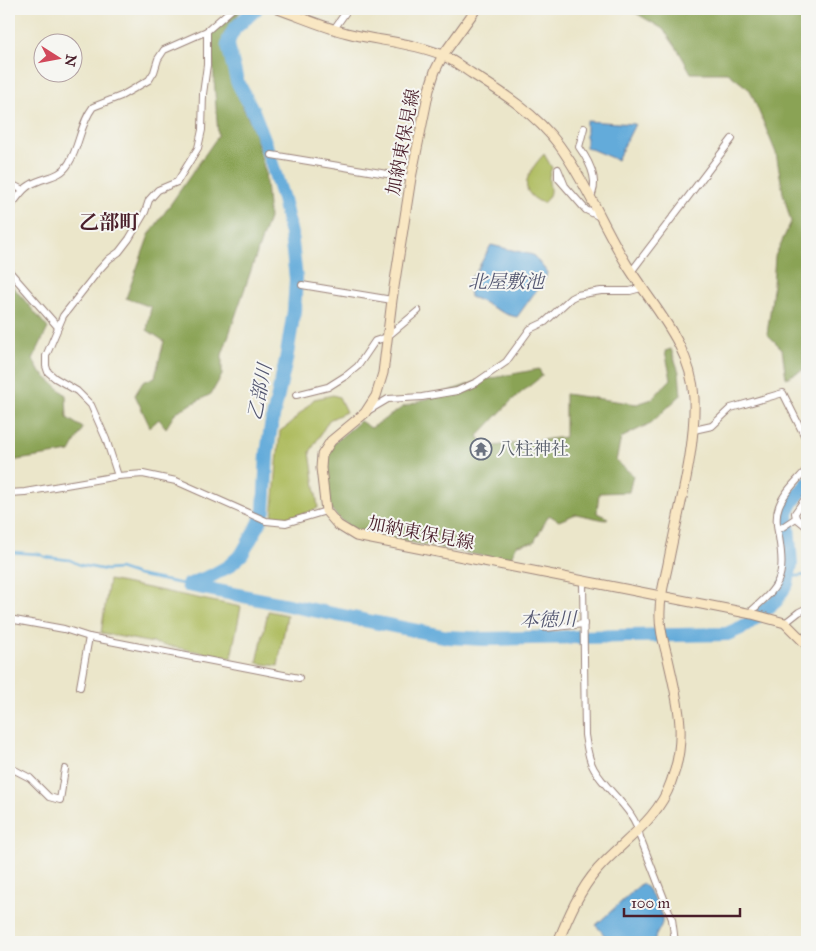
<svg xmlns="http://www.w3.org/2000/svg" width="816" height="951" font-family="'IM FELL Great Primer','Noto Serif JP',serif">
<rect width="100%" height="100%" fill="#f6f6f2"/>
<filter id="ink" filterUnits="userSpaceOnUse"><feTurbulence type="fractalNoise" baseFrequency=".02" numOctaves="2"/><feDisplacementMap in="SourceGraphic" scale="10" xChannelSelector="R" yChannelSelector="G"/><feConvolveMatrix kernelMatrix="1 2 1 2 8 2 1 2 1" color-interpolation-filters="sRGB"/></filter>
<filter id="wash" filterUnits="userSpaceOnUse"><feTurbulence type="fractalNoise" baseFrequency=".0096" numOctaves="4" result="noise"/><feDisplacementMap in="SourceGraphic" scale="20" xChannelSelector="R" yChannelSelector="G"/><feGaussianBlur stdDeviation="1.12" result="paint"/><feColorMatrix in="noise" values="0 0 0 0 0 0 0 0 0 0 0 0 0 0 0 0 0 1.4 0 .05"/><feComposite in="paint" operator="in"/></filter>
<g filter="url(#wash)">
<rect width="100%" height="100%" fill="#ebe6ca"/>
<g fill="#adbb5d" stroke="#7c6d44">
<path d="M544,154L552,168C543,184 558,190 543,203C514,191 529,171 544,154Z"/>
<path d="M333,395L339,397L346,412L329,420L310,452L318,508C303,515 288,518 272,519L280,431L290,424L314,399Z"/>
<polygon points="109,580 241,607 231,658 101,633"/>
<polygon points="268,611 287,615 278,666 257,663"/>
</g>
<g fill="#8aa354" stroke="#6a6140">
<polygon points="240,9 242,9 225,32 223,48 236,92 254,131 265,171 269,218 222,355 222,375 211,394 176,412 166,428 159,419 150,427 135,395 143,382 155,377 164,341 147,330 151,307 126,298 149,235 218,136 211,34"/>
<polygon points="635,9 807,9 807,368 786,378 782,349 767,334 772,298 775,256 791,222 783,193 776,153 750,90 728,73 691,73 678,50 663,29 634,12"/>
<polygon points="9,282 48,328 33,359 39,371 66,395 67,418 83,428 70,452 11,461 9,459"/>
<path d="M671,349L679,372L681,395L651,423L621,438L616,461L633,475L629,492L599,493L597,513L608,518L605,520L576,514L559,521L549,515L534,542L517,545L509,561L356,532C347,525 337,519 331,508C323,493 322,458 333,444C341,436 352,429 360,421L371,428L403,407L446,392L482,380L539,369L542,376L512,400L478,436L486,447L565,437V394L637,404L652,399L671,379L665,351Z"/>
</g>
<g fill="#63abda" stroke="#566582">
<polygon points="586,121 635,124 617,160 586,147"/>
<path d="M491,245L533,255L547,272L546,277L517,317C499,314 487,302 470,297L469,285L471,277L476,272Z"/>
<path d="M642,883C650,890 664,912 662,923C660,930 655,934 654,942H610L596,925Z"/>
</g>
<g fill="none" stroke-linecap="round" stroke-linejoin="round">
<g stroke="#63abda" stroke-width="2.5">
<polyline points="9,552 39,554 45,557 70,560 80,565 106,570 119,569 137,575 188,585"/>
<polyline points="789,577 807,575"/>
</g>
<g stroke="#63abda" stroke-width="14">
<polyline points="188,585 448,637 484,639 727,634 745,626 776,601 787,583 791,564 787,513 793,501 807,484"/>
<polyline points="188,585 211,576 229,566 242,554 259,524 264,510 267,454 271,426 286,360 294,311 296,279 291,234 283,199 264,139 253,111 237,81 228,45 229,39 235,28 256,9"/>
</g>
</g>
</g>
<g filter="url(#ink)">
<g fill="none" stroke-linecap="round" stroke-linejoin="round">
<g stroke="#9a827a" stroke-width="8">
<g id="street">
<polyline points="334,29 348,9"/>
<path d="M584,128L579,147C589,161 600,182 590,198"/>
<polyline points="272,155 411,178"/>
<polyline points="9,183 23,190"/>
<polyline points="565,186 558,169 558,178 586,210 598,216"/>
<path d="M9,207C17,200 21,190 30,185C44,176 60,179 69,163C80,145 80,124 93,107L121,96L149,80L154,72L158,59L164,50L207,31L232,9"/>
<polyline points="9,271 58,327"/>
<polyline points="631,272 732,139"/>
<polyline points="302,285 392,300"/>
<polyline points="296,395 328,387 347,375 358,366 375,341 387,337 418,311"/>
<polyline points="366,412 388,399 422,397 457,391 477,382 506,362 530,329 545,322 571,298 577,295 601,291 630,291 641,288"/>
<polyline points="694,430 712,426 731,408 783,393 807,441"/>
<polyline points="118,476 106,439 91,405 77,391 55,378 48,372 46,366 46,356 63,316 99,270 109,259 119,252 129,239 145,212 149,200 158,190 177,182 198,148 202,130 203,94 207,65 207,31"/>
<polyline points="9,493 25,492 118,476 143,474 176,481 266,521 286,523 326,511"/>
<polyline points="807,496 795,513 796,518 807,527"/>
<polyline points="778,530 796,518"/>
<path d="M583,582L585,735C587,747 588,759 594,769C607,792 636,810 640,837L672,919L675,942"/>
<path d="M748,614C779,586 786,581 779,537C777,527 775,516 779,506C784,492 798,480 807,469"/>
<polyline points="9,619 64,629 89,637 299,678"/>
<polyline points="785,623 799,612 807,608"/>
<polyline points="546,628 584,624"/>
<polyline points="80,687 89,637"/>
<polyline points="9,767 30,778 49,797 60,800 65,769"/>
</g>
</g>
<g stroke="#9a827a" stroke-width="11">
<g id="secondary">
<path d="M278,9C301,17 323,27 347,33C378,41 410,42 440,54C451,59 461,66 471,73C503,93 536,114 559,145C586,182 603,226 627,265C653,307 692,346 694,398C696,452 678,510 668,564C665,579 660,595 660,611C659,627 664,644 668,659C678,703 688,738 671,782C658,820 624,840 598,869C580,889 568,917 558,942"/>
<polyline points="476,9 443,55 435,71 429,90 411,178 392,300 383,373 376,396 365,413 331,441 322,455 321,468 326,511 338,525 356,536 752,614 785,623 807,645"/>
</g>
</g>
<use href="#street" stroke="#fff" stroke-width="6"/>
<use href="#secondary" stroke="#f9e7c3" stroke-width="9"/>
</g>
</g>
<defs>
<g id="temple-ring" transform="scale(1.125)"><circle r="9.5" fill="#f6f6f2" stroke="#6b7280" stroke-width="1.5"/><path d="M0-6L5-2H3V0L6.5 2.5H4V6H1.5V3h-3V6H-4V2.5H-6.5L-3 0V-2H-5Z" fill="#6b7280"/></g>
</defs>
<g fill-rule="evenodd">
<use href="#temple-ring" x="481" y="449"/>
</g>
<g text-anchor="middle" stroke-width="4" stroke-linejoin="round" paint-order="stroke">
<g font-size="18" fill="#4a1f2b" stroke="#f6f6f2">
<text transform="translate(403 142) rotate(-79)" y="6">加納東保見線</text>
<text transform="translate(421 533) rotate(11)" y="6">加納東保見線</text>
</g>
<g font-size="18" fill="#5b616d" stroke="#f6f6f2" text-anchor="start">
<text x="497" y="455">八柱神社</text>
</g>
<g font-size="19" font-style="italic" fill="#545771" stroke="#f6f6f2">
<text x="506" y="288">北屋敷池</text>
<text transform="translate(259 392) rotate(-79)" y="7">乙部川</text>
<text transform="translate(548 619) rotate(-1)" y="7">本徳川</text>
</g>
<g font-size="20" font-weight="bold" fill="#4a1f2b" stroke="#f6f6f2">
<text x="109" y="229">乙部町</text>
</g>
</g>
<rect width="816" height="951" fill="none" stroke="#f6f6f2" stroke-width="30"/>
<g transform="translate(58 58) rotate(101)"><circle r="24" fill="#f6f6f2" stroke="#b1a0a2"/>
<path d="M0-4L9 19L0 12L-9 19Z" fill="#d1495b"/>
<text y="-8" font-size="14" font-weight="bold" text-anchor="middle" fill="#4a1f2b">N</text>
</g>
<path d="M624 908v8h116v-8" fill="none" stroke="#4a1f2b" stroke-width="2.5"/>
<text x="631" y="908" font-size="15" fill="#4a1f2b" stroke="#f6f6f2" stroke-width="4" paint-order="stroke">100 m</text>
</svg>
